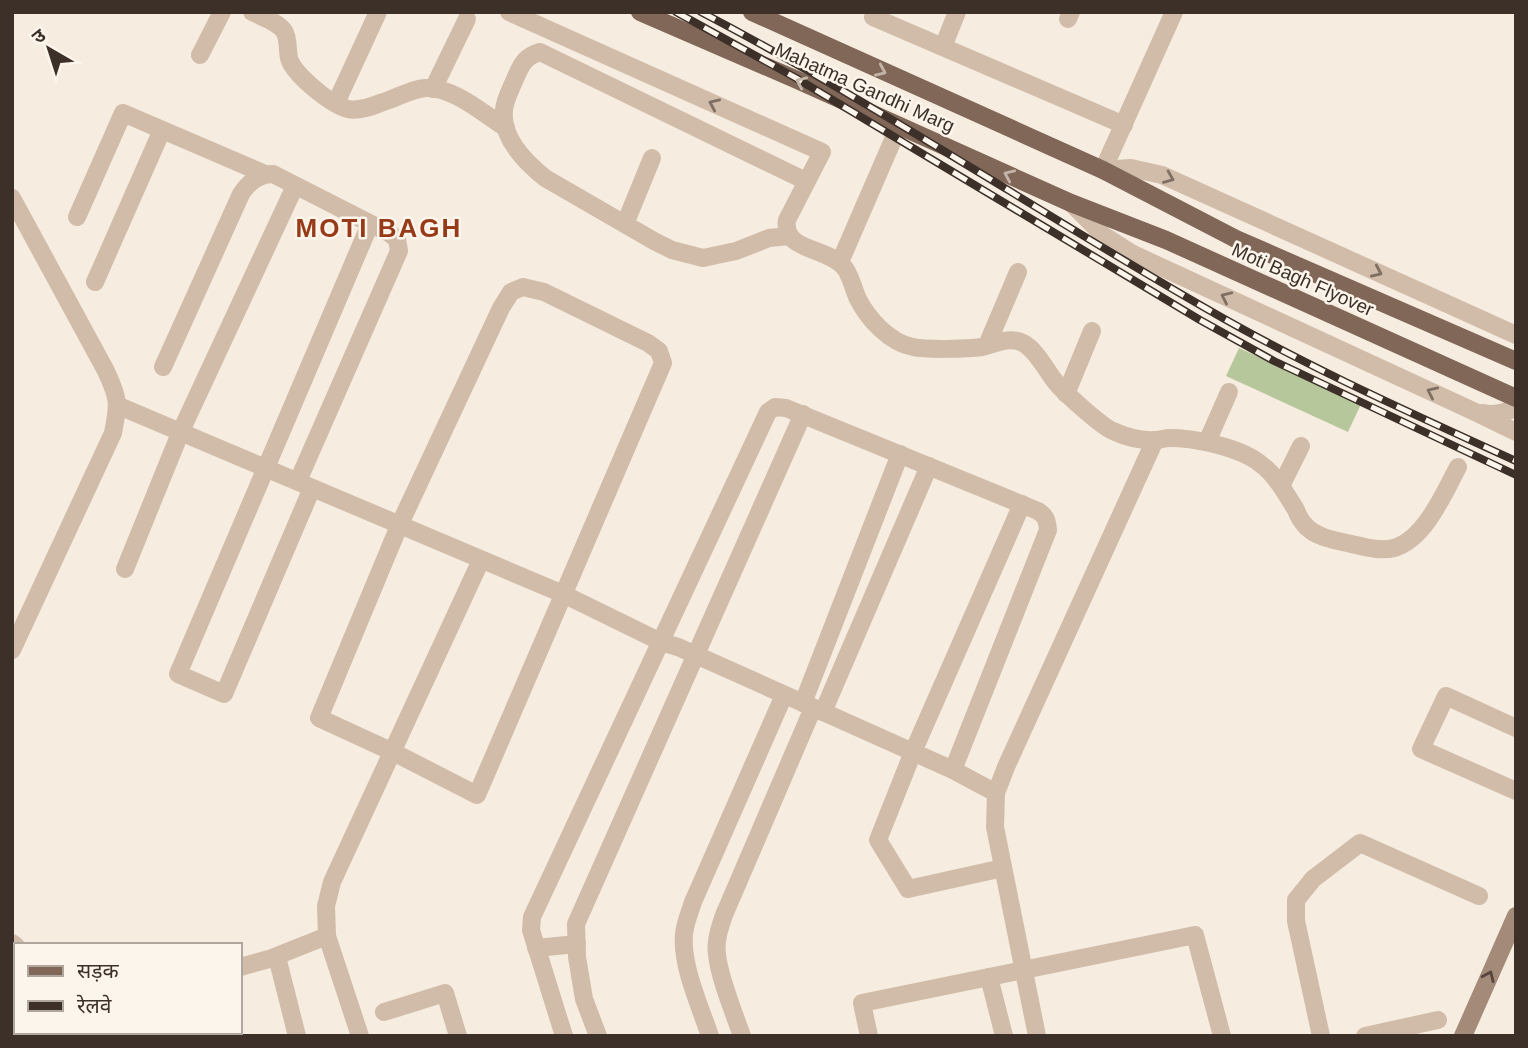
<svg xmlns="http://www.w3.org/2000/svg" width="1528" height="1048" font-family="Arial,'Noto Sans Devanagari',sans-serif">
<rect width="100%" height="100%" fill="#f6ecdf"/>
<polygon fill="#b7c79c" points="1239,348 1361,404 1348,432 1226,376"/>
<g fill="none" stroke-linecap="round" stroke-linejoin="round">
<g stroke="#d0bca8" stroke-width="18">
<path d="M252,12C262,17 278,22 284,31C289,39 287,49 289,58C293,74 331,105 348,109C361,112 377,104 389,100C400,96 413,89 425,88C452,86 484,114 506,128"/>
<path d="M509,12L822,152L787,220C782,251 826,247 843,266C851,274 853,289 858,299C868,319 890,343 913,347C926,350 968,349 982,347C996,344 1009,336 1023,343C1036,350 1045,368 1054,380C1062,391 1101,426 1113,431C1126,437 1140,441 1155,440C1160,440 1165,438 1170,438C1194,438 1231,446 1252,458C1273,470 1284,490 1296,510C1298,515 1300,520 1304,524C1313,536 1332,540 1347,543C1361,546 1379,552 1394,548C1425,539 1444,493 1458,467"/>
<polyline points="875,12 873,17 1124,125"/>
<polyline points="1068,19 1071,12"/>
<polyline points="943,47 957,12"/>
<polyline points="200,55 222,12"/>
<polyline points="433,89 467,19"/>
<polyline points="336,103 378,12"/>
<polyline points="1103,170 1174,12"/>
<path d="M12,198L106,371C119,399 119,403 113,433L12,650"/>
<polyline points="77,217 123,113 265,174"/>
<polyline points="625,224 652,158"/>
<path d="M789,236L769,238L736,251L703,258L672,250L654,241L545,178C525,162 501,137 504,110C505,99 511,89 515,79C521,65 525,56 540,52L806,181"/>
<polyline points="840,262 899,126"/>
<polyline points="95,282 162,130"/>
<polygon points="523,287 544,292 648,343 659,351 663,363 477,795 393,752 319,718 399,526 501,308 511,292"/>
<polyline points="987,345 1018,272"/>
<path d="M163,367L241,194C248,183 259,174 273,174L389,233L397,239L399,251L298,481"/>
<polyline points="1066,394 1092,331"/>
<polyline points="119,406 563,594 661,642 678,647 953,770 996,793"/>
<polyline points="1207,442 1229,392"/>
<polyline points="1281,486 1301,446"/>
<polyline points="312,488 224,694 178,674 370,224"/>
<polyline points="125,569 181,431 295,186"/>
<polyline points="803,703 900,454"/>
<polyline points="823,712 929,466"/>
<polyline points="1516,728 1446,696 1421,749 1516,791"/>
<polyline points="1003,868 908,889 878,840 913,752 1022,504"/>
<polyline points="12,943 16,946"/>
<polyline points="536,948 577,944"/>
<polyline points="277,957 297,1036"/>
<polyline points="240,967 269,959 327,936"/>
<polyline points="989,977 1004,1036"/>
<polyline points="384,1012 445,993 458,1036"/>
<polyline points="112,1032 114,1036"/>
<polyline points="157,1032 158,1036"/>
<polyline points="229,1032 230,1036"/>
<polyline points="360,1036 327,936 326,906 332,882 481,560"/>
<path d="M564,1036L531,930L532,917L768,412L775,407L786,408L1038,511C1046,516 1047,520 1048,530L953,770"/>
<polyline points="598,1036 584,999 577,957 576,924 803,414"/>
<path d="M710,1036C700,1006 681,965 684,934C685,923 690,912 693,902L784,695"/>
<path d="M742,1036C734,1013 719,977 717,954C715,941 720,927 724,915L813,708"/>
<polyline points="869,1036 862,1003 1195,935 1222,1036"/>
<polyline points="1037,1036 995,827 996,793 1006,767 1155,440"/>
<polyline points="1321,1036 1296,921 1296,900 1313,879 1360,843 1479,896"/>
<polyline points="1365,1036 1438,1020"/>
</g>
<g stroke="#d0bca8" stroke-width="18">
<polyline points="1103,170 1131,168 1162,175 1516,335"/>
<polyline points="1071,203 1103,235 1133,254 1473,411 1516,432"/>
<path d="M1483,413C1495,416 1505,413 1516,407"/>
</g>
<polyline stroke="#a48a79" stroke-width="18" points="1463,1036 1516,916"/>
<g stroke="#806758" stroke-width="18">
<polyline points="640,12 795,79 1071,203 1166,240 1516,398"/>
<polyline points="752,12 1103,170 1236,239 1516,361"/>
</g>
<g stroke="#3c3029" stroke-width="8">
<g id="rail">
<polyline points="676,12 796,78 1200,320 1274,361 1516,475"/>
<path d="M701,12C875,103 1038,212 1207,309C1307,367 1411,413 1516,461"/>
</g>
</g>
<use href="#rail" stroke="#fcf5ec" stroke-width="5" stroke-dasharray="16" stroke-linecap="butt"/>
</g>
<defs><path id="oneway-chevron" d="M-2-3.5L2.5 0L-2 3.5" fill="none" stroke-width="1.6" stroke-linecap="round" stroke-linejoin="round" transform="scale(1.75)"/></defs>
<g stroke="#c4b5a9">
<use href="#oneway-chevron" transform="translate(881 71) rotate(24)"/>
<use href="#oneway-chevron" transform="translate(801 82) rotate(-156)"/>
<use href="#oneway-chevron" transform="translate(1009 175) rotate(-156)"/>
</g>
<g stroke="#7f6f62">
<use href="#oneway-chevron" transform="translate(714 104) rotate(-156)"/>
<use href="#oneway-chevron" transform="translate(1169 178) rotate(22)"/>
<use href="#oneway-chevron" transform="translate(1377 272) rotate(24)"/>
<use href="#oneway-chevron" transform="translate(1226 297) rotate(-155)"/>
<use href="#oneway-chevron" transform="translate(1432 392) rotate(-155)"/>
</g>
<use stroke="#56463d" href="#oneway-chevron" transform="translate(1489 976) rotate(-66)"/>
<g text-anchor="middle" stroke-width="5" stroke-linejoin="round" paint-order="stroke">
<g font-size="19" fill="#3c3029" stroke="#fcf5ec">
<text transform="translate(865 87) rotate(24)" y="7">Mahatma Gandhi Marg</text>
<text transform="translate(1303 279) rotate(24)" y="7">Moti Bagh Flyover</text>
</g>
<g font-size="26" font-weight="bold" letter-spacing="2" fill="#963a17" stroke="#fcf5ec">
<text x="379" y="237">MOTI BAGH</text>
</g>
</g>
<rect width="1528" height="1048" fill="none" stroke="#3c3029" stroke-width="28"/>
<rect x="14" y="943" width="228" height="91" fill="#fcf5ec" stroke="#afa69e" stroke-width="2"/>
<rect x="28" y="966" width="35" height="10" fill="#806758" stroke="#afa69e" stroke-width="2"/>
<text x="77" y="978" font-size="21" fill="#3c3029">सड़क</text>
<rect x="28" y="1001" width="35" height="10" fill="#3c3029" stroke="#afa69e" stroke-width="2"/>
<text x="77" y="1013" font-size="21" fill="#3c3029">रेलवे</text>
<g transform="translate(49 49) rotate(321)" stroke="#fcf5ec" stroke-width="5" paint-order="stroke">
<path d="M0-5L12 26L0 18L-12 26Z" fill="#3c3029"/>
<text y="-10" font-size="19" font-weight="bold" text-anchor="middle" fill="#3c3029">उ</text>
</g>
</svg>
